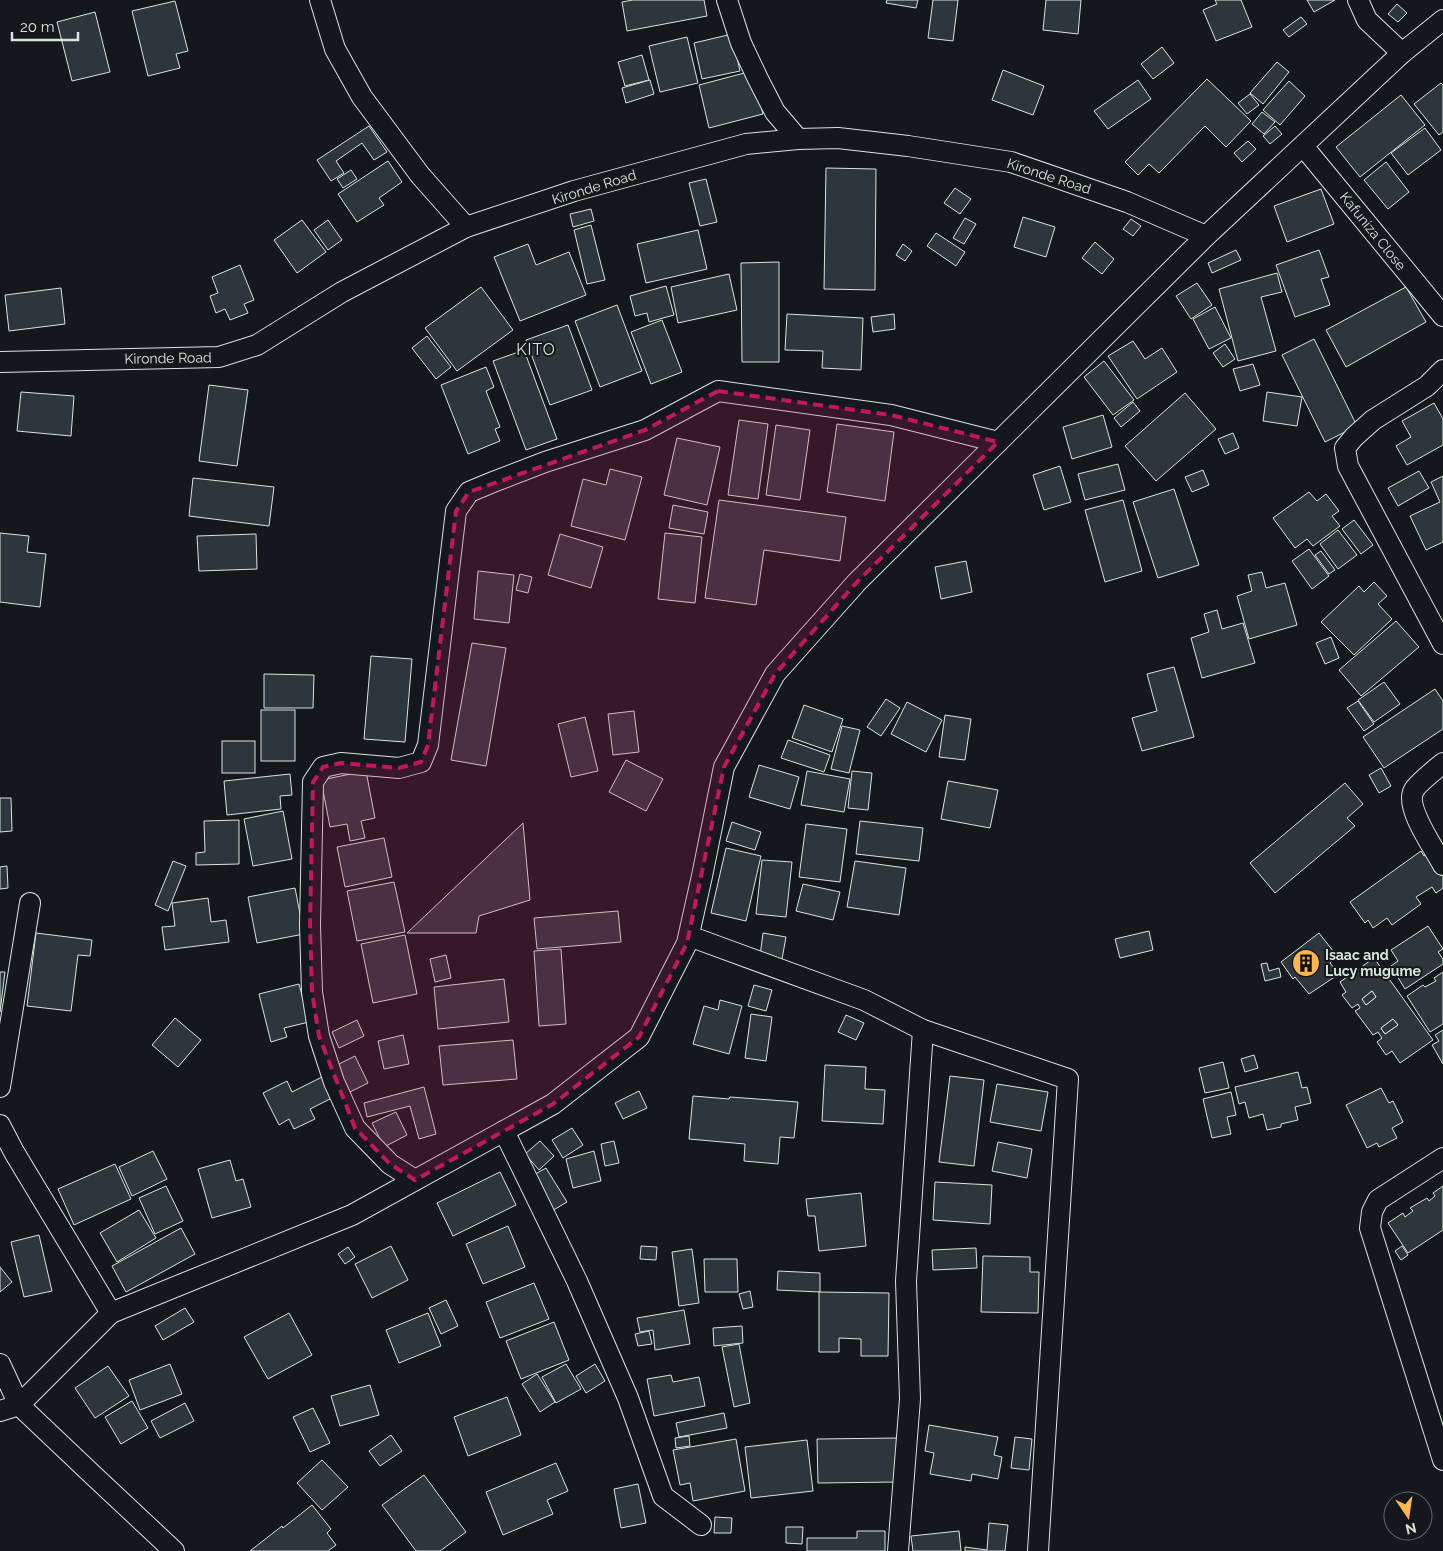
<svg xmlns="http://www.w3.org/2000/svg" width="1443" height="1551" font-family="Raleway,sans-serif">
<rect width="100%" height="100%" fill="#14181c"/>
<g fill="#2c363c" stroke="#d8e6dc" fill-rule="evenodd">
<polygon points="633,0 704,0 707,16 627,31 622,2"/>
<polygon points="887,0 918,0 916,8 886,3"/>
<polygon points="933,0 958,0 953,41 928,38"/>
<polygon points="1046,0 1081,0 1078,34 1043,30"/>
<polygon points="1215,0 1241,0 1252,27 1216,41 1203,10 1217,4"/>
<polygon points="1307,0 1335,0 1314,12"/>
<polygon points="175,1 188,51 176,54 180,68 148,76 132,11"/>
<polygon points="1397,4 1407,13 1398,22 1388,14"/>
<polygon points="95,12 110,72 72,81 57,22"/>
<polygon points="1301,17 1307,24 1289,37 1283,30"/>
<polygon points="732,34 740,71 702,79 694,43"/>
<polygon points="687,37 698,83 660,92 649,46"/>
<polygon points="1162,47 1174,63 1153,79 1141,64"/>
<polygon points="642,55 649,80 625,86 618,62"/>
<polygon points="1277,62 1289,72 1263,104 1250,93"/>
<polygon points="1003,70 1044,86 1033,115 992,100"/>
<polygon points="752,71 763,114 709,128 699,85"/>
<polygon points="1207,79 1251,121 1226,147 1205,126 1159,173 1149,164 1138,175 1125,162"/>
<polygon points="650,80 654,94 626,103 622,88"/>
<polygon points="1138,80 1151,99 1108,129 1094,111"/>
<polygon points="1289,81 1305,96 1280,125 1263,110"/>
<polygon points="1441,83 1443,85 1443,132 1439,135 1414,104"/>
<polygon points="1250,94 1259,105 1247,114 1238,103"/>
<polygon points="1401,95 1425,125 1360,177 1336,147"/>
<polygon points="1262,112 1275,122 1264,134 1252,124"/>
<polygon points="369,126 387,152 374,160 362,143 336,161 344,173 331,181 317,160"/>
<polygon points="1275,126 1282,134 1270,144 1263,136"/>
<polygon points="1425,128 1441,150 1408,175 1391,153"/>
<polygon points="1248,141 1256,149 1242,162 1234,153"/>
<polygon points="388,161 402,182 379,198 384,205 357,222 338,194"/>
<polygon points="1386,162 1409,192 1388,209 1364,180"/>
<polygon points="826,168 876,169 875,290 824,289"/>
<polygon points="351,170 357,179 343,188 337,179"/>
<polygon points="706,179 717,222 700,226 689,183"/>
<polygon points="955,188 971,199 960,214 944,203"/>
<polygon points="1321,189 1334,224 1287,242 1274,206"/>
<polygon points="591,209 594,221 573,227 570,214"/>
<polygon points="1023,217 1055,227 1046,257 1014,247"/>
<polygon points="965,218 976,224 964,244 953,238"/>
<polygon points="1131,219 1141,226 1133,236 1123,229"/>
<polygon points="302,220 326,252 297,273 274,240"/>
<polygon points="328,220 342,240 328,250 314,230"/>
<polygon points="591,225 605,280 587,284 574,230"/>
<polygon points="698,230 707,269 646,283 637,244"/>
<polygon points="936,233 965,252 956,266 927,246"/>
<polygon points="1095,242 1114,259 1102,274 1082,258"/>
<polygon points="528,244 536,265 569,252 586,295 520,321 494,257"/>
<polygon points="903,244 912,251 905,261 896,255"/>
<polygon points="1236,250 1241,260 1212,273 1208,263"/>
<polygon points="1319,250 1329,277 1321,279 1330,305 1295,317 1276,265"/>
<polygon points="779,262 779,362 742,362 741,263"/>
<polygon points="240,265 254,300 244,304 248,313 230,320 225,309 216,313 210,296 218,293 212,277"/>
<polygon points="1277,273 1282,292 1261,297 1276,351 1238,361 1219,289"/>
<polygon points="729,274 737,310 678,323 671,287"/>
<polygon points="1197,283 1212,305 1191,319 1176,296"/>
<polygon points="666,286 674,315 649,322 647,313 635,316 630,296"/>
<polygon points="481,287 513,330 457,371 425,328"/>
<polygon points="1406,287 1426,322 1346,367 1326,330"/>
<polygon points="61,288 65,324 9,331 5,295"/>
<polygon points="617,305 642,371 600,387 575,321"/>
<polygon points="1215,307 1231,338 1209,349 1193,319"/>
<polygon points="787,314 863,318 861,370 822,368 823,351 785,350"/>
<polygon points="894,314 895,329 873,332 871,317"/>
<polygon points="662,320 682,372 651,384 631,332"/>
<polygon points="568,325 592,390 550,405 526,340"/>
<polygon points="427,336 451,367 436,379 412,348"/>
<polygon points="1314,339 1357,426 1325,442 1282,355"/>
<polygon points="1133,341 1145,359 1162,348 1177,372 1137,399 1108,356"/>
<polygon points="1225,344 1235,359 1223,367 1213,353"/>
<polygon points="524,350 557,439 526,450 493,361"/>
<polygon points="1104,361 1134,400 1113,415 1084,377"/>
<polygon points="1253,364 1260,385 1240,391 1233,369"/>
<polygon points="486,367 494,387 486,391 500,427 495,429 500,441 468,454 441,385"/>
<polygon points="209,385 248,390 237,466 199,461"/>
<polygon points="21,392 74,396 71,436 17,431"/>
<polygon points="1267,392 1302,397 1297,426 1263,421"/>
<polygon points="1185,393 1216,429 1156,481 1125,446"/>
<polygon points="1133,402 1140,411 1121,427 1114,418"/>
<polygon points="1434,403 1443,419 1443,445 1407,465 1396,446 1411,437 1402,421"/>
<polygon points="1103,415 1112,447 1072,459 1063,427"/>
<polygon points="739,420 768,424 758,499 728,495"/>
<polygon points="837,424 894,432 885,501 827,492"/>
<polygon points="776,425 810,430 800,500 766,495"/>
<polygon points="1233,433 1239,448 1225,454 1218,439"/>
<polygon points="677,438 720,447 707,505 664,495"/>
<polygon points="1118,464 1125,490 1085,500 1078,474"/>
<polygon points="1060,466 1071,502 1044,510 1033,475"/>
<polygon points="610,469 642,477 625,540 571,526 583,479 606,485"/>
<polygon points="1203,470 1209,485 1192,492 1185,477"/>
<polygon points="1419,471 1429,488 1398,506 1388,488"/>
<polygon points="1443,476 1443,542 1426,550 1410,516 1440,502 1431,482"/>
<polygon points="193,478 274,487 269,526 189,516"/>
<polygon points="1174,489 1199,565 1158,578 1133,502"/>
<polygon points="1309,492 1317,501 1326,494 1339,511 1332,516 1340,526 1313,546 1307,539 1295,548 1273,518"/>
<polygon points="719,500 846,517 840,561 764,550 756,605 705,598"/>
<polygon points="1123,500 1142,571 1105,582 1085,510"/>
<polygon points="673,505 708,512 704,534 669,528"/>
<polygon points="1354,520 1373,545 1361,554 1342,529"/>
<polygon points="1338,530 1357,555 1338,569 1320,544"/>
<polygon points="0,533 29,536 27,552 46,554 40,607 0,602"/>
<polygon points="665,533 702,537 695,603 658,599"/>
<polygon points="256,534 257,569 199,571 197,536"/>
<polygon points="560,534 603,547 591,588 548,575"/>
<polygon points="1309,549 1329,576 1312,589 1292,561"/>
<polygon points="1321,551 1335,570 1329,574 1315,555"/>
<polygon points="966,561 972,592 941,599 935,567"/>
<polygon points="478,571 514,575 509,623 474,619"/>
<polygon points="1262,572 1266,588 1285,583 1297,625 1249,639 1237,596 1252,591 1248,575"/>
<polygon points="520,574 532,577 528,593 516,590"/>
<polygon points="1374,582 1387,596 1378,604 1392,619 1354,655 1321,622 1359,586 1364,592"/>
<polygon points="1217,610 1222,629 1243,623 1255,663 1202,678 1191,638 1209,632 1204,614"/>
<polygon points="1396,621 1419,647 1361,696 1339,670"/>
<polygon points="1331,637 1339,658 1325,664 1316,643"/>
<polygon points="472,643 506,648 486,766 451,760"/>
<polygon points="371,656 412,659 405,742 364,739"/>
<polygon points="1174,667 1194,737 1142,751 1132,718 1157,711 1147,674"/>
<polygon points="264,674 314,675 313,708 264,708"/>
<polygon points="1384,682 1400,704 1374,722 1358,700"/>
<polygon points="1435,689 1443,701 1443,729 1384,768 1363,737"/>
<polygon points="886,699 900,708 881,736 867,727"/>
<polygon points="1358,701 1374,724 1364,731 1347,708"/>
<polygon points="907,702 942,720 926,752 891,734"/>
<polygon points="804,705 843,719 832,752 792,738"/>
<rect x="261" y="710" width="34" height="51"/>
<polygon points="634,711 639,752 613,755 608,714"/>
<polygon points="945,715 971,719 965,760 939,757"/>
<polygon points="585,717 598,771 571,777 558,724"/>
<polygon points="842,726 860,730 849,773 831,769"/>
<polygon points="788,740 830,755 824,772 781,758"/>
<rect x="222" y="741" width="33" height="32"/>
<polygon points="626,760 663,779 646,811 609,792"/>
<polygon points="759,765 799,777 790,809 749,797"/>
<polygon points="1381,768 1391,786 1379,793 1369,775"/>
<polygon points="366,771 375,818 361,821 365,838 350,841 347,824 330,827 321,780"/>
<polygon points="807,771 850,779 844,812 801,805"/>
<polygon points="852,771 872,773 868,810 848,808"/>
<polygon points="290,774 292,795 280,796 281,809 227,815 224,781"/>
<polygon points="948,781 998,790 990,828 941,819"/>
<polygon points="1345,783 1363,804 1347,818 1355,826 1275,893 1250,863"/>
<polygon points="0,798 11,798 12,831 0,832"/>
<polygon points="283,811 292,859 253,866 244,819"/>
<polygon points="239,820 239,864 196,865 196,853 205,852 204,821"/>
<polygon points="860,821 923,828 919,861 856,854"/>
<polygon points="732,822 761,832 755,850 726,841"/>
<polygon points="523,823 530,900 479,916 476,933 407,933"/>
<polygon points="806,824 847,829 840,882 799,877"/>
<polygon points="384,838 392,877 345,887 337,847"/>
<polygon points="726,848 761,856 746,921 711,913"/>
<polygon points="1421,851 1424,856 1429,853 1443,873 1443,888 1436,893 1432,887 1416,897 1421,904 1392,925 1387,918 1373,928 1368,920 1365,923 1350,902"/>
<polygon points="762,860 792,862 786,917 756,914"/>
<polygon points="173,861 186,866 168,911 155,905"/>
<polygon points="855,861 906,868 899,915 847,907"/>
<polygon points="7,866 8,888 0,889 0,867"/>
<polygon points="394,882 405,932 357,941 347,891"/>
<polygon points="803,884 840,892 833,920 796,911"/>
<polygon points="295,888 304,934 257,943 248,897"/>
<polygon points="208,898 211,922 226,920 229,942 165,950 162,927 175,926 172,903"/>
<polygon points="618,911 621,942 537,949 534,918"/>
<polygon points="1428,926 1443,949 1438,952 1443,959 1443,964 1405,989 1391,966 1398,961 1391,950"/>
<polygon points="1149,931 1153,950 1120,958 1115,939"/>
<polygon points="36,933 92,940 90,956 78,955 71,1011 27,1006"/>
<polygon points="763,933 786,937 782,959 760,956"/>
<polygon points="1319,933 1337,956 1330,963 1339,974 1309,994 1295,977 1293,979 1281,962"/>
<polygon points="405,935 417,994 373,1003 361,944"/>
<polygon points="561,949 566,1024 539,1026 534,951"/>
<polygon points="446,955 451,978 435,982 430,959"/>
<path d="M1374,958L1433,1040L1400,1063L1392,1051L1386,1055L1377,1042L1382,1038L1378,1032L1373,1035L1355,1011L1360,1008L1358,1004L1352,1008L1342,995L1346,992L1340,982ZM1372,991L1376,997L1366,1005L1362,999ZM1393,1019L1398,1025L1385,1034L1381,1028Z"/>
<polygon points="1267,963 1269,971 1279,968 1281,977 1265,981 1261,964"/>
<polygon points="0,972 5,972 0,1012"/>
<polygon points="1443,972 1443,1024 1430,1032 1407,996 1423,985 1425,987 1436,981 1434,978"/>
<polygon points="504,979 509,1022 438,1029 434,987"/>
<polygon points="299,984 309,1022 284,1028 287,1037 271,1042 259,994"/>
<polygon points="754,985 772,990 766,1011 748,1006"/>
<polygon points="1372,991 1376,997 1366,1005 1362,999"/>
<polygon points="720,1000 742,1006 729,1054 693,1044 704,1006 718,1010"/>
<polygon points="751,1014 772,1017 766,1061 745,1058"/>
<polygon points="846,1015 864,1023 856,1040 838,1032"/>
<polygon points="175,1018 201,1040 178,1067 152,1045"/>
<polygon points="1393,1019 1398,1025 1385,1034 1381,1028"/>
<polygon points="357,1020 364,1036 339,1048 332,1032"/>
<polygon points="1443,1030 1443,1064 1432,1045 1439,1041 1435,1035"/>
<polygon points="403,1035 409,1064 384,1069 378,1041"/>
<polygon points="513,1040 517,1079 443,1085 439,1046"/>
<polygon points="1254,1055 1258,1068 1245,1072 1241,1059"/>
<polygon points="355,1056 368,1083 350,1092 337,1065"/>
<polygon points="1223,1062 1229,1088 1205,1093 1199,1068"/>
<polygon points="825,1065 866,1067 865,1089 885,1090 883,1124 822,1121"/>
<polygon points="1298,1072 1302,1088 1307,1087 1311,1103 1295,1107 1298,1120 1281,1124 1281,1127 1267,1130 1263,1114 1249,1118 1245,1102 1239,1104 1235,1087"/>
<polygon points="324,1076 334,1097 310,1109 315,1119 294,1129 289,1119 279,1125 263,1093 287,1081 292,1092"/>
<polygon points="950,1076 984,1080 974,1166 939,1162"/>
<polygon points="997,1084 1048,1092 1041,1131 990,1122"/>
<polygon points="424,1087 436,1134 419,1139 410,1106 367,1117 364,1103"/>
<polygon points="1381,1088 1389,1103 1393,1101 1403,1122 1392,1128 1397,1138 1379,1147 1377,1143 1367,1148 1346,1105"/>
<polygon points="639,1091 647,1108 623,1119 615,1103"/>
<polygon points="1231,1092 1236,1115 1227,1117 1231,1134 1212,1138 1203,1099"/>
<polygon points="693,1096 729,1099 730,1097 798,1102 794,1138 780,1137 778,1164 744,1161 745,1144 689,1139"/>
<polygon points="396,1112 407,1135 384,1147 372,1123"/>
<polygon points="572,1128 583,1145 563,1158 552,1140"/>
<polygon points="540,1141 554,1156 539,1170 525,1154"/>
<polygon points="614,1141 619,1163 605,1166 601,1144"/>
<polygon points="998,1142 1032,1149 1027,1178 992,1171"/>
<polygon points="153,1151 167,1179 132,1196 119,1167"/>
<polygon points="594,1151 601,1181 573,1188 566,1159"/>
<polygon points="230,1160 236,1181 243,1179 251,1207 212,1218 198,1169"/>
<polygon points="115,1164 131,1199 74,1225 58,1189"/>
<polygon points="546,1168 567,1202 550,1212 530,1177"/>
<polygon points="500,1172 516,1205 453,1236 437,1203"/>
<polygon points="935,1182 992,1185 990,1224 933,1220"/>
<polygon points="166,1186 183,1221 155,1234 139,1198"/>
<polygon points="1443,1186 1443,1230 1408,1253 1388,1223 1403,1213 1405,1217 1413,1211 1410,1208 1427,1198 1429,1201 1435,1196 1433,1193"/>
<polygon points="861,1193 866,1246 819,1251 815,1216 808,1216 806,1199"/>
<polygon points="139,1210 156,1238 117,1262 100,1233"/>
<polygon points="508,1226 525,1267 483,1284 466,1244"/>
<polygon points="181,1228 195,1254 126,1292 112,1266"/>
<polygon points="39,1235 52,1291 24,1297 11,1242"/>
<polygon points="391,1246 408,1280 372,1298 355,1264"/>
<polygon points="641,1246 657,1247 656,1260 640,1259"/>
<polygon points="1402,1246 1408,1255 1401,1260 1395,1251"/>
<polygon points="348,1247 355,1257 345,1264 338,1254"/>
<polygon points="976,1248 977,1268 933,1270 932,1250"/>
<polygon points="692,1249 699,1303 679,1306 672,1252"/>
<polygon points="983,1256 1030,1257 1030,1272 1039,1272 1038,1313 981,1312"/>
<polygon points="704,1259 737,1259 738,1292 705,1292"/>
<polygon points="0,1267 12,1282 0,1292"/>
<polygon points="778,1271 820,1273 820,1292 777,1290"/>
<polygon points="534,1283 549,1319 500,1338 486,1302"/>
<polygon points="750,1291 753,1307 743,1309 739,1294"/>
<polygon points="819,1292 889,1293 888,1356 861,1356 861,1339 839,1338 839,1352 819,1352"/>
<polygon points="446,1300 458,1326 441,1334 429,1308"/>
<polygon points="185,1308 194,1322 163,1340 155,1326"/>
<polygon points="684,1310 690,1344 655,1350 653,1330 640,1332 637,1318"/>
<polygon points="289,1313 312,1355 268,1379 244,1337"/>
<polygon points="428,1313 441,1346 399,1363 386,1330"/>
<polygon points="554,1322 569,1360 521,1379 506,1341"/>
<polygon points="742,1326 743,1343 714,1346 713,1328"/>
<polygon points="649,1331 652,1344 638,1346 635,1334"/>
<polygon points="739,1344 750,1403 734,1407 722,1347"/>
<polygon points="170,1364 182,1394 140,1410 129,1380"/>
<polygon points="566,1364 581,1389 556,1403 542,1377"/>
<polygon points="595,1364 605,1381 586,1393 576,1376"/>
<polygon points="108,1366 129,1396 95,1418 75,1388"/>
<polygon points="537,1374 555,1402 540,1412 522,1384"/>
<polygon points="671,1375 673,1382 699,1377 705,1406 654,1416 647,1379"/>
<polygon points="370,1385 379,1415 340,1426 331,1396"/>
<polygon points="507,1397 521,1435 468,1456 454,1417"/>
<polygon points="132,1401 148,1428 121,1444 105,1417"/>
<polygon points="185,1403 194,1421 160,1438 151,1421"/>
<polygon points="313,1408 330,1443 310,1452 293,1417"/>
<polygon points="724,1413 727,1428 679,1437 676,1423"/>
<polygon points="929,1425 998,1437 994,1455 1002,1457 998,1479 972,1474 971,1481 930,1474 934,1453 925,1451"/>
<polygon points="391,1435 402,1451 380,1466 369,1451"/>
<polygon points="689,1436 690,1446 676,1448 675,1438"/>
<polygon points="1015,1437 1032,1439 1029,1470 1011,1468"/>
<polygon points="898,1438 898,1482 818,1483 817,1439"/>
<polygon points="736,1439 745,1491 693,1501 690,1483 680,1485 673,1450"/>
<polygon points="807,1440 813,1491 751,1498 745,1447"/>
<polygon points="322,1460 348,1487 322,1510 297,1483"/>
<polygon points="556,1463 568,1491 547,1500 553,1514 503,1535 486,1492"/>
<polygon points="424,1475 466,1532 440,1551 416,1551 382,1505"/>
<polygon points="638,1484 646,1523 621,1528 614,1489"/>
<polygon points="312,1505 331,1529 327,1533 336,1545 328,1551 250,1551 282,1526 283,1528"/>
<polygon points="715,1517 732,1518 731,1533 714,1533"/>
<polygon points="989,1523 1008,1525 1005,1551 965,1551 965,1547 987,1550"/>
<polygon points="786,1527 803,1527 802,1544 786,1543"/>
<polygon points="857,1531 885,1531 885,1551 807,1551 807,1538 857,1538"/>
<polygon points="959,1531 961,1551 913,1551 911,1536"/>
</g>
<g fill="none" stroke-linecap="round" stroke-linejoin="round">
<g stroke="#d8e6dc" stroke-width="22">
<g id="minor">
<polyline points="320,0 335,49 362,97 420,175 466,227"/>
<polyline points="727,0 741,43 758,79 775,112 798,139"/>
<polyline points="1358,0 1367,20 1402,53"/>
<polyline points="1303,146 1443,316"/>
<polyline points="0,362 219,357 257,345 342,292 466,227 574,191 746,144 798,139 838,138 908,146 1011,162 1127,202 1206,236"/>
<polyline points="1443,370 1427,386 1373,420 1354,437 1345,448 1348,466 1443,644"/>
<path d="M1443,763C1436,769 1418,783 1414,790C1404,807 1434,848 1443,865"/>
<polyline points="689,936 864,1000 923,1030 1068,1079 1038,1551"/>
<polyline points="0,1087 30,903"/>
<polyline points="0,1125 14,1152 111,1313"/>
<polyline points="504,1131 577,1281 628,1398 663,1496 701,1525"/>
<polyline points="1443,1158 1378,1200 1372,1212 1370,1228 1443,1460"/>
<polyline points="415,1180 390,1164 355,1128 334,1082 319,1036 312,992 310,925 313,782 323,767 341,763 399,768 421,762 428,745 456,511 469,492 493,482 545,462 645,430 718,391 891,415 998,442"/>
<polyline points="0,1364 19,1405 95,1477 174,1551"/>
<polyline points="0,1411 19,1405 111,1313 352,1215 553,1104 639,1037 687,943 702,876 724,767 775,674 857,582 1206,236 1402,53 1443,20"/>
<polyline points="898,1551 910,1399 906,1281 923,1030"/>
</g>
</g>
<use href="#minor" stroke="#14181c" stroke-width="20"/>
</g>
<path fill="#c2185b" fill-opacity="0.2" stroke="#c2185b" stroke-width="4" stroke-dasharray="10 6" stroke-linejoin="round" d="M718,391L891,415L998,442L857,582L775,674L724,767L687,943L639,1037L553,1104L415,1180L390,1164L355,1128L319,1036L312,992L310,925L313,782L323,767L341,763L399,768L421,762L428,745L456,511L469,492L645,430Z"/>
<defs>
<g id="building-disc" transform="scale(1.4375)"><circle r="9.5" fill="#ffb74d" stroke="#14181c"/><path d="M-4-6H4V6H1V3H-1V6H-4ZM-2.5-4.3h1.7v1.8h-1.7ZM.8-4.3h1.7v1.8H.8ZM-2.5-1h1.7V.8h-1.7ZM.8-1h1.7V.8H.8Z" fill="#111"/></g>
</defs>
<g fill-rule="evenodd">
<use href="#building-disc" x="1306" y="963"/>
</g>
<g text-anchor="middle" stroke-width="4" stroke-linejoin="round" paint-order="stroke">
<g font-size="14" fill="#d8e6dc" stroke="#14181c">
<text transform="translate(1049 176) rotate(18)" y="5">Kironde Road</text>
<text transform="translate(594 187) rotate(-17)" y="5">Kironde Road</text>
<text transform="translate(1373 231) rotate(51)" y="5">Kafuniza Close</text>
<text transform="translate(168 358) rotate(-1)" y="5">Kironde Road</text>
</g>
<g font-size="14" font-weight="bold" fill="#d8e6dc" stroke="#14181c" text-anchor="start">
<text x="1325" y="960">Isaac and<tspan x="1325" dy="16">Lucy mugume</tspan></text>
</g>
<g font-size="16" letter-spacing="1" fill="#d8e6dc" stroke="#14181c">
<text x="536" y="355">KITO</text>
</g>
</g>
<g transform="translate(1408 1516) rotate(167)"><circle r="24" fill="#14181c" stroke="#626a69"/>
<path d="M0-4L9 19L0 12L-9 19Z" fill="#ffb74d"/>
<text y="-8" font-size="14" font-weight="bold" text-anchor="middle" fill="#d8e6dc">N</text>
</g>
<path d="M12 32v8h66v-8" fill="none" stroke="#d8e6dc" stroke-width="2.5"/>
<text x="20" y="32" font-size="15" fill="#d8e6dc" stroke="#14181c" stroke-width="4" paint-order="stroke">20 m</text>
</svg>
